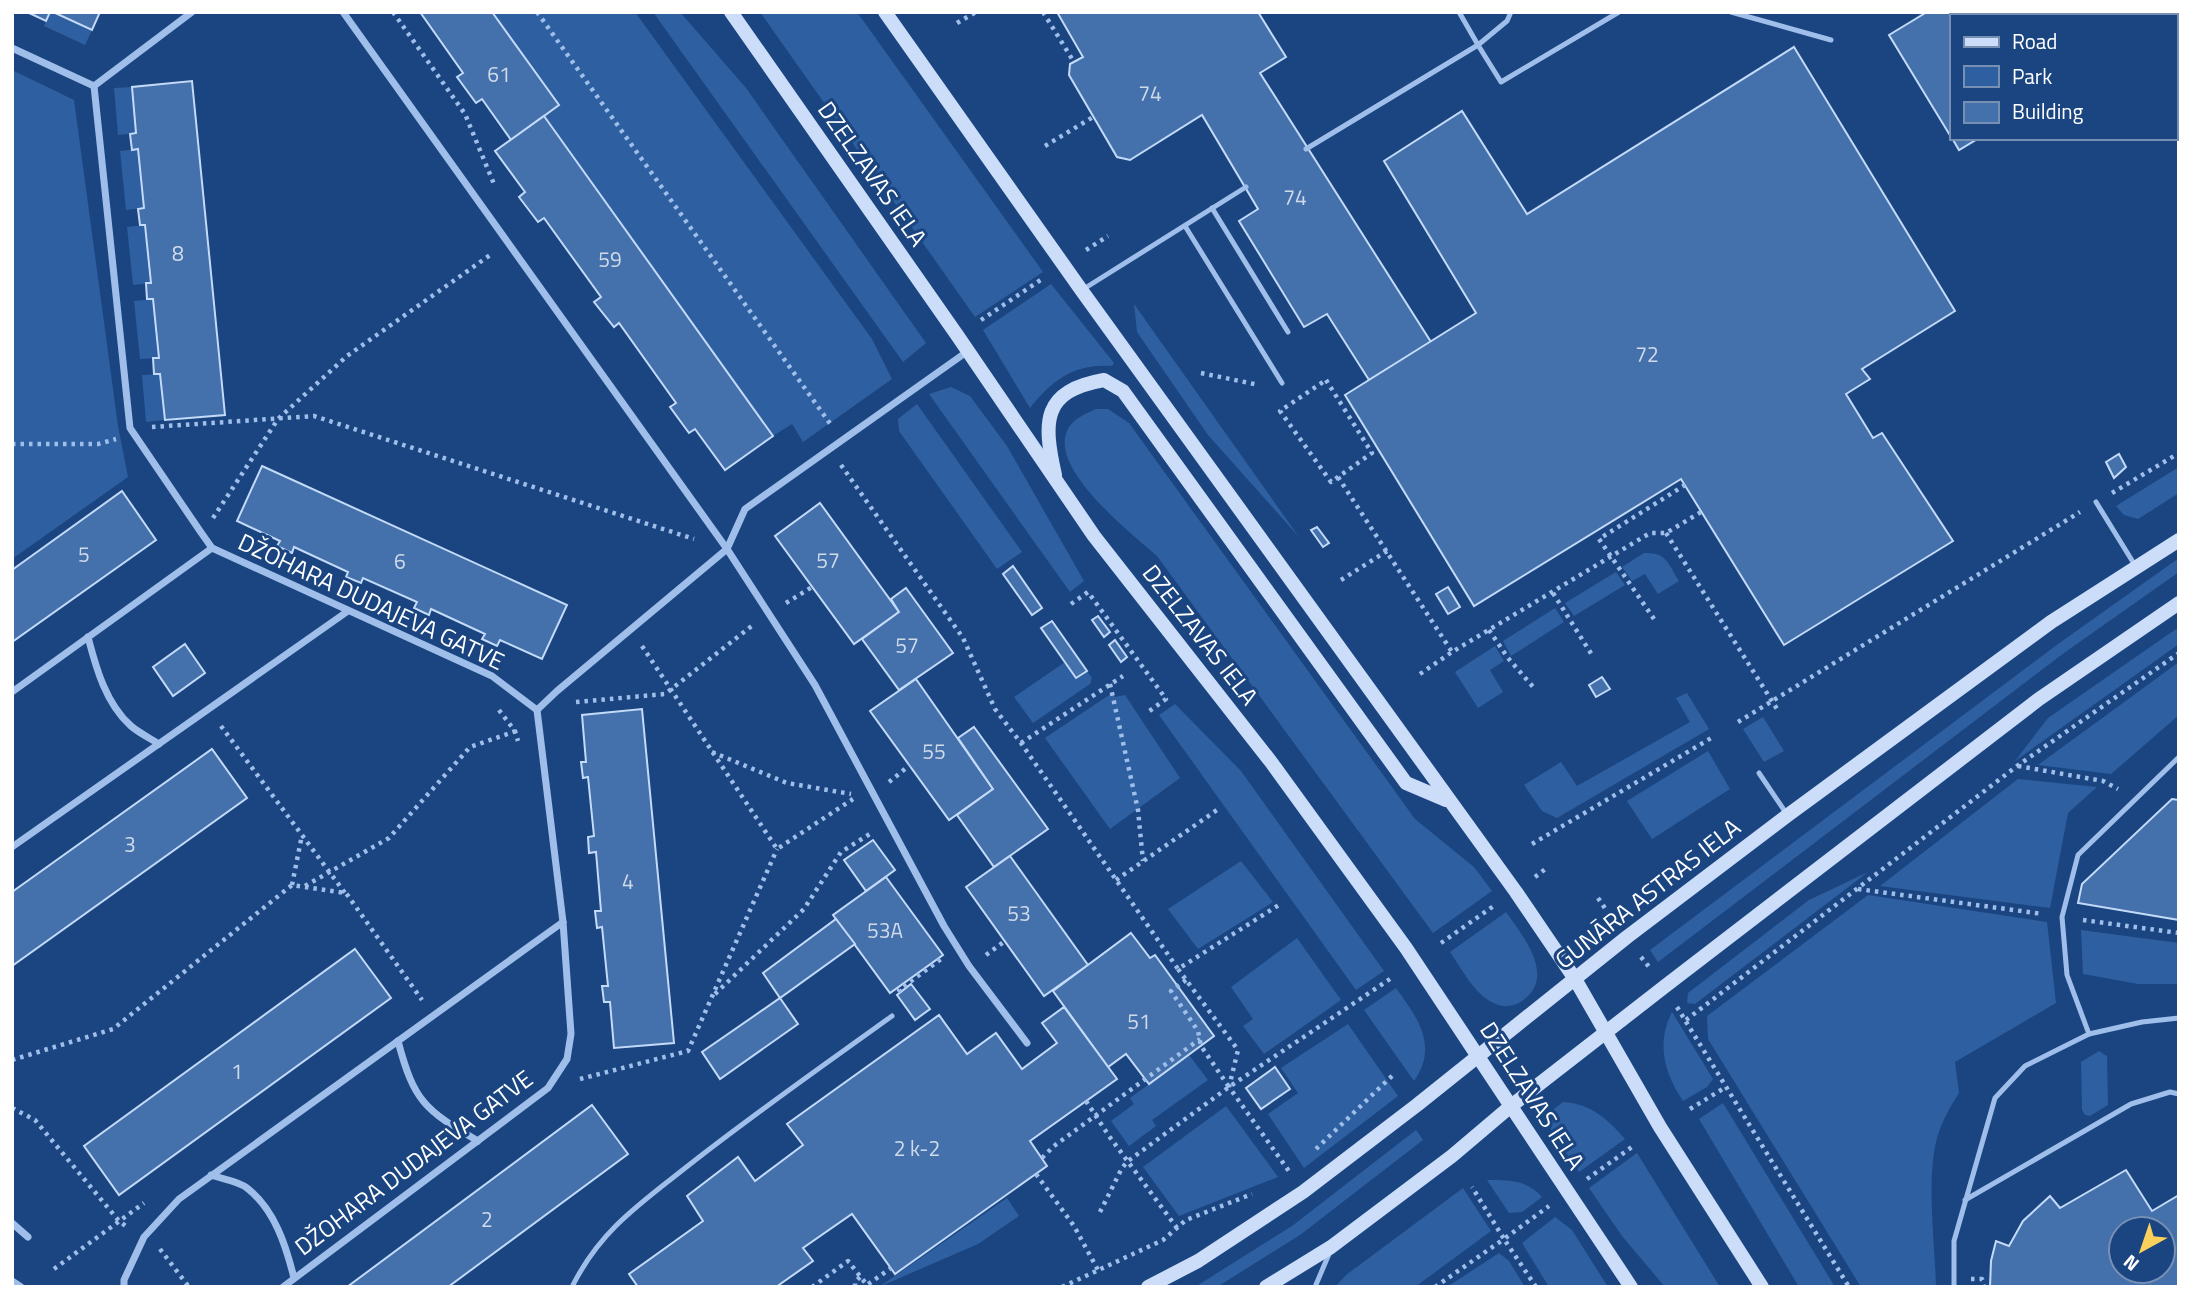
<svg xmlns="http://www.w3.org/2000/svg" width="2191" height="1299" font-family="'Titillium Web',sans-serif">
<rect width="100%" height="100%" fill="#1b4581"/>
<g fill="#2e5fa0">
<polygon points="50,12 92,30 85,45 44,26"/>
<polygon points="492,12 635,12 872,339 892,379 803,442 792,424 773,436 544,116 559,105"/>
<polygon points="653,12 680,12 746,88 926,343 903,362"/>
<polygon points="760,12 857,12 1043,272 975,317"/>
<polygon points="12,70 74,100 118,426 128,477 12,559"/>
<polygon points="132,87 136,133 118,135 114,88"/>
<polygon points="138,149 144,208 126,210 120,151"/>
<polygon points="145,225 151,283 133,285 127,227"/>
<path d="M1051,284L1114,363L1112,366C1075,363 1052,380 1030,408L983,330Z"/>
<polygon points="153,299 159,358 140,359 134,301"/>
<polygon points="1134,304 1299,537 1208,435 1137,332"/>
<polygon points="160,374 165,420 146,422 142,375"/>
<polygon points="951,387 970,396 1007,446 1084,581 1070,592 929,394"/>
<polygon points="917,404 1022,552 997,569 899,431 898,419"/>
<path d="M1096,409H1108L1129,423L1415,819L1474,867L1492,891L1433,933L1157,556C1131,533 1050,470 1067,431C1072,419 1085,414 1096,409Z"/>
<polygon points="2179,467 2179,493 2138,519 2124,515 2116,506"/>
<path d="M1644,553C1667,552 1668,564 1679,581L1658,594L1645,574L1632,581L1622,567Z"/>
<polygon points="2179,558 2179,572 2064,653 1658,962 1650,950 2058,644"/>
<polygon points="1616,572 1625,585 1574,616 1565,603"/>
<polygon points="1555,608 1564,622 1511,656 1503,641"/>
<polygon points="2176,629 2179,629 2179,644 2015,761 2048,718"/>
<polygon points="1495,646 1504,661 1490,670 1503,692 1478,708 1455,672"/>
<polygon points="1065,662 1076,678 1087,671 1092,678 1090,684 1033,723 1014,697"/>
<polygon points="2179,662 2179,715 2111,774 2038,765"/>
<polygon points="1112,693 1115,697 1125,695 1180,778 1110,829 1045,738"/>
<polygon points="1687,693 1709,729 1557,818 1542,811 1524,785 1561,762 1577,786 1690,722 1676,698"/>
<polygon points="1175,704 1241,771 1384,971 1356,990 1159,715"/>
<polygon points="1763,717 1784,751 1764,762 1743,729"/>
<polygon points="1708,751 1730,789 1652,839 1627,801"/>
<polygon points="2018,779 2097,787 2068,813 2050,908 1880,886"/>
<polygon points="1241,861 1273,902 1198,949 1168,909"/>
<polygon points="1868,872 1695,1004 1687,1003 1688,993 1809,900"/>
<path d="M1868,895L2047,922L2056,1003L1955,1062L1959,1093C1950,1107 1942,1121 1937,1138C1926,1180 1935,1242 1936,1287H1861L1708,1039L1707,1016Z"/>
<path d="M1506,912C1523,936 1557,977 1522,1001C1515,1006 1504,1008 1496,1004C1475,996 1462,969 1450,952Z"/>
<polygon points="2081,930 2179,943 2179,984 2138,984 2083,974"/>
<polygon points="1297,938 1341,1000 1264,1054 1243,1026 1253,1019 1231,987"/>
<path d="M1396,988C1417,1017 1439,1046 1414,1081L1364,1010Z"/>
<path d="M1672,1012L1713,1079L1707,1087L1683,1101C1664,1073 1656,1043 1672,1012Z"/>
<polygon points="1348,1024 1398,1096 1304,1168 1268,1114 1298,1093 1281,1068"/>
<polygon points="2099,1051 2107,1056 2108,1105 2090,1116 2085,1115 2082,1110 2081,1062"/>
<polygon points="1189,1055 1208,1080 1152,1120 1156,1126 1129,1146 1111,1121 1134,1104 1130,1098"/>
<path d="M1563,1102C1592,1104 1607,1119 1625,1139L1579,1172L1551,1130L1550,1112Z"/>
<polygon points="1723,1103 1835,1287 1799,1287 1699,1119"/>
<polygon points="1226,1106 1278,1177 1179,1216 1143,1167"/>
<polygon points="1416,1130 1423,1140 1300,1235 1217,1287 1195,1287 1292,1226"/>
<polygon points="1637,1153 1720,1287 1665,1287 1622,1236 1589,1188"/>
<path d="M1487,1180C1508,1180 1528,1180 1542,1197L1522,1212L1509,1213Z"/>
<polygon points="1463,1188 1491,1231 1415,1287 1335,1287 1346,1275"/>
<polygon points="1007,1198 1019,1216 978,1244 879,1287"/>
<polygon points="1555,1217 1572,1230 1608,1287 1549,1287 1522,1243"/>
<polygon points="1499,1253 1509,1261 1525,1287 1447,1287"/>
</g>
<g fill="#4470ab" stroke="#c3daf8" stroke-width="2" fill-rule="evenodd">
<polygon points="27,12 50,12 46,21"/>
<polygon points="53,12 100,12 92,30"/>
<polygon points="420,12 492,12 559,105 511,140 482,99 476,103 457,77 463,73"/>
<polygon points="1057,12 1258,12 1286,57 1260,73 1431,342 1369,380 1327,314 1304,327 1239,221 1258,209 1202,115 1130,160 1117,157 1069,75 1070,64 1083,57"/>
<polygon points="1927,12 2011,12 2013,16 1951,16 1951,137 1889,35"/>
<polygon points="1794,47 1955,311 1862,369 1870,379 1846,394 1873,438 1882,433 1953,541 1784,645 1681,479 1474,606 1345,395 1476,313 1384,161 1462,111 1527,214"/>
<polygon points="192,81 225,415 165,420 160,374 154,374 153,358 159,358 153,299 147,299 146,283 151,283 145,225 140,225 138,209 144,208 138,149 132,150 130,134 136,133 132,87"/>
<polygon points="544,116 773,436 725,470 695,429 689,433 670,407 676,403 619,323 614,327 594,302 601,297 544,218 538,222 519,197 525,192 495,151"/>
<polygon points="1952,138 1979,138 1959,150"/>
<polygon points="2119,454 2126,467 2114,478 2106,462"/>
<polygon points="262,466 567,605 542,659 500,640 497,646 482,639 485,634 431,609 429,615 414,608 417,602 363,578 361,583 346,577 348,572 294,547 292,553 277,546 280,541 237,521"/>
<polygon points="122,491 156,540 12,642 12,570"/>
<polygon points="820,503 899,612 854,644 775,536"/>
<polygon points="1317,527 1329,543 1323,547 1311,530"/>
<polygon points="1013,566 1042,608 1032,615 1003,574"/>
<polygon points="1448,587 1460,607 1448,614 1436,594"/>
<polygon points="906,588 953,653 899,690 862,639 899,612 891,599"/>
<polygon points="1098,616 1110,632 1104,637 1092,620"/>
<polygon points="1052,621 1087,671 1076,678 1041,628"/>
<polygon points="1115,640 1127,657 1121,662 1109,645"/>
<polygon points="185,644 205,673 173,696 153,667"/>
<polygon points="1602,677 1610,689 1596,697 1589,685"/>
<polygon points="916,679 993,789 949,820 870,711"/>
<polygon points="642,709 674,1043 614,1048 610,1002 604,1002 602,986 608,986 602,927 597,928 595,911 601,911 596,852 589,853 588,837 594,836 588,777 583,778 581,762 586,762 582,715"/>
<polygon points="974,727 1048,829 994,867 957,815 993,789 958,738"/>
<polygon points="212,749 247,798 12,966 12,892"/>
<polygon points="2172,799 2179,800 2179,920 2078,903 2082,884"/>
<polygon points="873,840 895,870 866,891 844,860"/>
<polygon points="1010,856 1088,965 1044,996 966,887"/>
<polygon points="886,877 943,955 890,993 833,915"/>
<polygon points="836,919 855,944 780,998 763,973"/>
<polygon points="1131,933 1150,958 1155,955 1214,1036 1149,1084 1126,1054 1108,1067 1053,991"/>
<polygon points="355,949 391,998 119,1195 84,1146"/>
<polygon points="911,984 930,1009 915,1020 897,995"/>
<polygon points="780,998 798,1024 720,1079 702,1052"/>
<polygon points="1064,1007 1117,1079 1030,1141 1047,1166 895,1274 852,1214 803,1248 813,1261 776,1287 638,1287 629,1274 703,1221 687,1196 738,1157 755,1181 803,1145 787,1124 939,1015 967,1054 996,1033 1022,1069 1057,1043 1042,1023"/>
<polygon points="1275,1067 1290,1089 1261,1109 1246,1088"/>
<polygon points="592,1105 628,1154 448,1287 347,1287"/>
<path d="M2126,1170L2152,1211L2179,1195V1287H1990L1991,1261L1996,1241L2009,1246L2023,1221L2050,1196L2060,1208ZM2121,1229H2163V1271H2121Z"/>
</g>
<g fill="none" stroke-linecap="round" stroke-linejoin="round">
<g stroke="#9fbfea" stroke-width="4.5" stroke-dasharray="3.5 5" stroke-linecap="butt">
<polyline points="393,12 465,114 494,184"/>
<polyline points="537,12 831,425"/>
<polyline points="1043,12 1074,62"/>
<polyline points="957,23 976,12"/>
<polyline points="1045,146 1093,117"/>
<polyline points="1086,250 1108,236"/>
<polyline points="981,320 1042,279"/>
<polyline points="1201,373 1259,385"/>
<polygon points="1326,380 1372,453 1331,482 1280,411"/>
<polyline points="152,427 314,416 694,539"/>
<polyline points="12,444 98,444 116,439"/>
<polyline points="841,465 963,638 995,709 1021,743 1178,969 1282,903"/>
<polyline points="1338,477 1452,652"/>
<polyline points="2112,493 2179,453"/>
<polyline points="213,518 278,419 347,356 493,253"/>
<polyline points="1666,533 1777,709"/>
<polyline points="1341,580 1387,551"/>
<polyline points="1553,593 1592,655"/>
<polyline points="786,603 812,587"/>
<polyline points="1071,604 1088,592 1166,699 1148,712"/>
<polyline points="1654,619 1599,539 1685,485"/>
<polyline points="1489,630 1508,658 1534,688"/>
<polyline points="642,646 777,849 853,799"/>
<polyline points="1420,674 1452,652 1650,533 1666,533 1701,512"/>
<polyline points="1110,684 1138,810 1143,861"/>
<polyline points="576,702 665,694 753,625"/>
<polyline points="499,710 515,731 518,741"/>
<polyline points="1738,722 2080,512"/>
<polyline points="221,726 345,893"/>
<polyline points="1021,743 1123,676"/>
<polyline points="712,752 787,783 851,794"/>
<polyline points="2018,766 2103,781 2118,789"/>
<polyline points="889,782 910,765"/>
<polyline points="1532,844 1713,737"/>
<polyline points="1535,877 1548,867"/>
<polyline points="1116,880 1217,810"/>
<polyline points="292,885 302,835"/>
<polyline points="305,886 389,838 470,747 516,731"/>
<polyline points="1858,889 2043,914"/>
<polyline points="1598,898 1611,917"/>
<polyline points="2083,920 2179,933"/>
<polyline points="1441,943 1495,905"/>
<polyline points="986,955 1005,941"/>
<polyline points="1641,957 1650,968"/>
<polyline points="1178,969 1238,1050 1229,1087 1291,1174"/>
<polyline points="1186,980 1171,991 1198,1031 1201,1046 1229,1087"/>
<polyline points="901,992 899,990 941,959"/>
<polyline points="715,994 804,909 841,852 873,832"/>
<polyline points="1677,1007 1849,1287"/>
<polyline points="1686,1020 2017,766 2179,653"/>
<polyline points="12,1060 113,1029 292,885 346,893 422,1000"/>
<polyline points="580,1079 688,1051 777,849"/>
<polyline points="1086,1101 1109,1136 1177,1228"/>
<polyline points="12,1108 35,1120 119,1221 127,1227"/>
<polyline points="1690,1109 1726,1087"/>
<polyline points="1316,1149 1395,1073"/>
<polyline points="1042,1158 1054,1146 1200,1039"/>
<polyline points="1036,1174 1074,1226 1098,1270"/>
<polyline points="1587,1179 1632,1147"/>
<polyline points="1100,1212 1122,1168 1128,1161 1229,1087 1390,979"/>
<polyline points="160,1249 189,1287"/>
<polyline points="54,1269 144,1203"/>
<polyline points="1971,1279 1982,1279 1984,1287"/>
<polyline points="787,1287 788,1287"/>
<polyline points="812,1287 848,1261 867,1285 891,1268"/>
<polyline points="855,1287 855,1282 860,1277"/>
<polyline points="1062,1287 1163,1240 1186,1220 1252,1194"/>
<polyline points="1435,1287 1504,1239 1472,1187"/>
<polyline points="1536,1287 1504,1239 1549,1206"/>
</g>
<g stroke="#9fbfea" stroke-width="5">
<polyline points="1511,12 1507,21 1478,45 1501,82 1619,12"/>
<polyline points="1731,12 1831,40"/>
<polyline points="1306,149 1478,45 1459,12"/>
<polyline points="1212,208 1288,332"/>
<polyline points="1185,226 1282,383"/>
<polyline points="1082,290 1246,187"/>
<polyline points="2096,502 2136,567"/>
<polyline points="2179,757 2078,855 2062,917 2067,975 2089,1034 2142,1022 2179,1018"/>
<polyline points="1759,773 1786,813"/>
<polyline points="1965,1200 2131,1104 2170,1092 2179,1094"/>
<path d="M572,1287C600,1230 641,1203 689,1165C755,1113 824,1065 892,1016"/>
<polyline points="1315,1287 1329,1254"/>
<polyline points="1954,1287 1954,1241 1995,1098 2025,1066 2089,1034"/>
</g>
<g stroke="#9fbfea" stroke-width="7">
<polyline points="343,12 727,549 557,691 537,710"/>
<polyline points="12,48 94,86 130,428 200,531 212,548 492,676 537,710 563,922 571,1034 567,1059 548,1088 283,1287"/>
<polyline points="94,86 192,12"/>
<polyline points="968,351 745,509 727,549 815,685 944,926 969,966 1027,1043"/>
<path d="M88,637C96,668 106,704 131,726C139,733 150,738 159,744"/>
<polyline points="12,692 212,548"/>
<polyline points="12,847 348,611"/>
<path d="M398,1041C414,1102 425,1110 478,1141"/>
<path d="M211,1175C222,1179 239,1181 247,1188C275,1210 286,1246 294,1278"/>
<polyline points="12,1223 28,1237"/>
<polyline points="12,1281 21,1287"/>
<polyline points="124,1287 124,1280 144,1237 179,1199 563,922"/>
</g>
<g stroke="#cbddf8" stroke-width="14">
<polyline points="731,12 957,335 1094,536 1271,762 1406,948 1631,1287"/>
<polyline points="885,12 1082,291 1516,892 1575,979 1660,1127 1762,1287"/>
<path d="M1055,475C1043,421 1042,391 1104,380L1123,391L1406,783L1446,800"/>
<polyline points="1148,1287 1198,1261 1303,1192 1417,1105 1627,937 1788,815 2051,622 2179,540"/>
<polyline points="1266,1287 1331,1247 1452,1156 1511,1106 1664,987 2039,699 2179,603"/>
</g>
</g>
<g text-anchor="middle" stroke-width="6" stroke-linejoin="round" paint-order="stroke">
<g font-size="21" fill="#d0dbea">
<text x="499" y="82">61</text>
<text x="1150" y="101">74</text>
<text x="1295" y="205">74</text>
<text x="178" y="261">8</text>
<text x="610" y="267">59</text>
<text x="1647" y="362">72</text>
<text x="84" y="562">5</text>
<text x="828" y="568">57</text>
<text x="400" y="569">6</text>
<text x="907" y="653">57</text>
<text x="934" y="759">55</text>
<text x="130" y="852">3</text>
<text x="628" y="889">4</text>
<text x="1019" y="921">53</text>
<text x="885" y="938">53A</text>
<text x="1139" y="1029">51</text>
<text x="237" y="1079">1</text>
<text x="917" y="1156">2 k-2</text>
<text x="487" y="1227">2</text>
</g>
<g font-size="24" fill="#fff" stroke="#1b4581">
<text transform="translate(872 174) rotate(55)" y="8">DZELZAVAS IELA</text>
<text transform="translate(371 602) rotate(25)" y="8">DŽOHARA DUDAJEVA GATVE</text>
<text transform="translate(1200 635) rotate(52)" y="8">DZELZAVAS IELA</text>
<text transform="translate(1648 894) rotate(-38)" y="8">GUNĀRA ASTRAS IELA</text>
<text transform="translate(1532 1096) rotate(57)" y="8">DZELZAVAS IELA</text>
<text transform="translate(414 1163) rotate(-37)" y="8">DŽOHARA DUDAJEVA GATVE</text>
</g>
</g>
<rect width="2191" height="1299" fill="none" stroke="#ffffff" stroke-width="28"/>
<rect x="1950" y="14" width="228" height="126" fill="#1b4581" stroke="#768fb3" stroke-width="2"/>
<rect x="1964" y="37" width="35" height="10" fill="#cbddf8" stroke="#768fb3" stroke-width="2"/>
<text x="2012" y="49" font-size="21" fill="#ffffff">Road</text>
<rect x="1964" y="66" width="35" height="21" fill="#2e5fa0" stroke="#768fb3" stroke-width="2"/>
<text x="2012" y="84" font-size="21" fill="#ffffff">Park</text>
<rect x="1964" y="102" width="35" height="21" fill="#4470ab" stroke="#768fb3" stroke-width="2"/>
<text x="2012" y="119" font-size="21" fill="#ffffff">Building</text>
<g transform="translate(2142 1250) rotate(220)"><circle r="33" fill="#1b4581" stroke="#768fb3" stroke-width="2"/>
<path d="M0-5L12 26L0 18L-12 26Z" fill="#fcd15b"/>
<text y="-10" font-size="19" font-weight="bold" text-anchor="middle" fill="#ffffff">N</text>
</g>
</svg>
